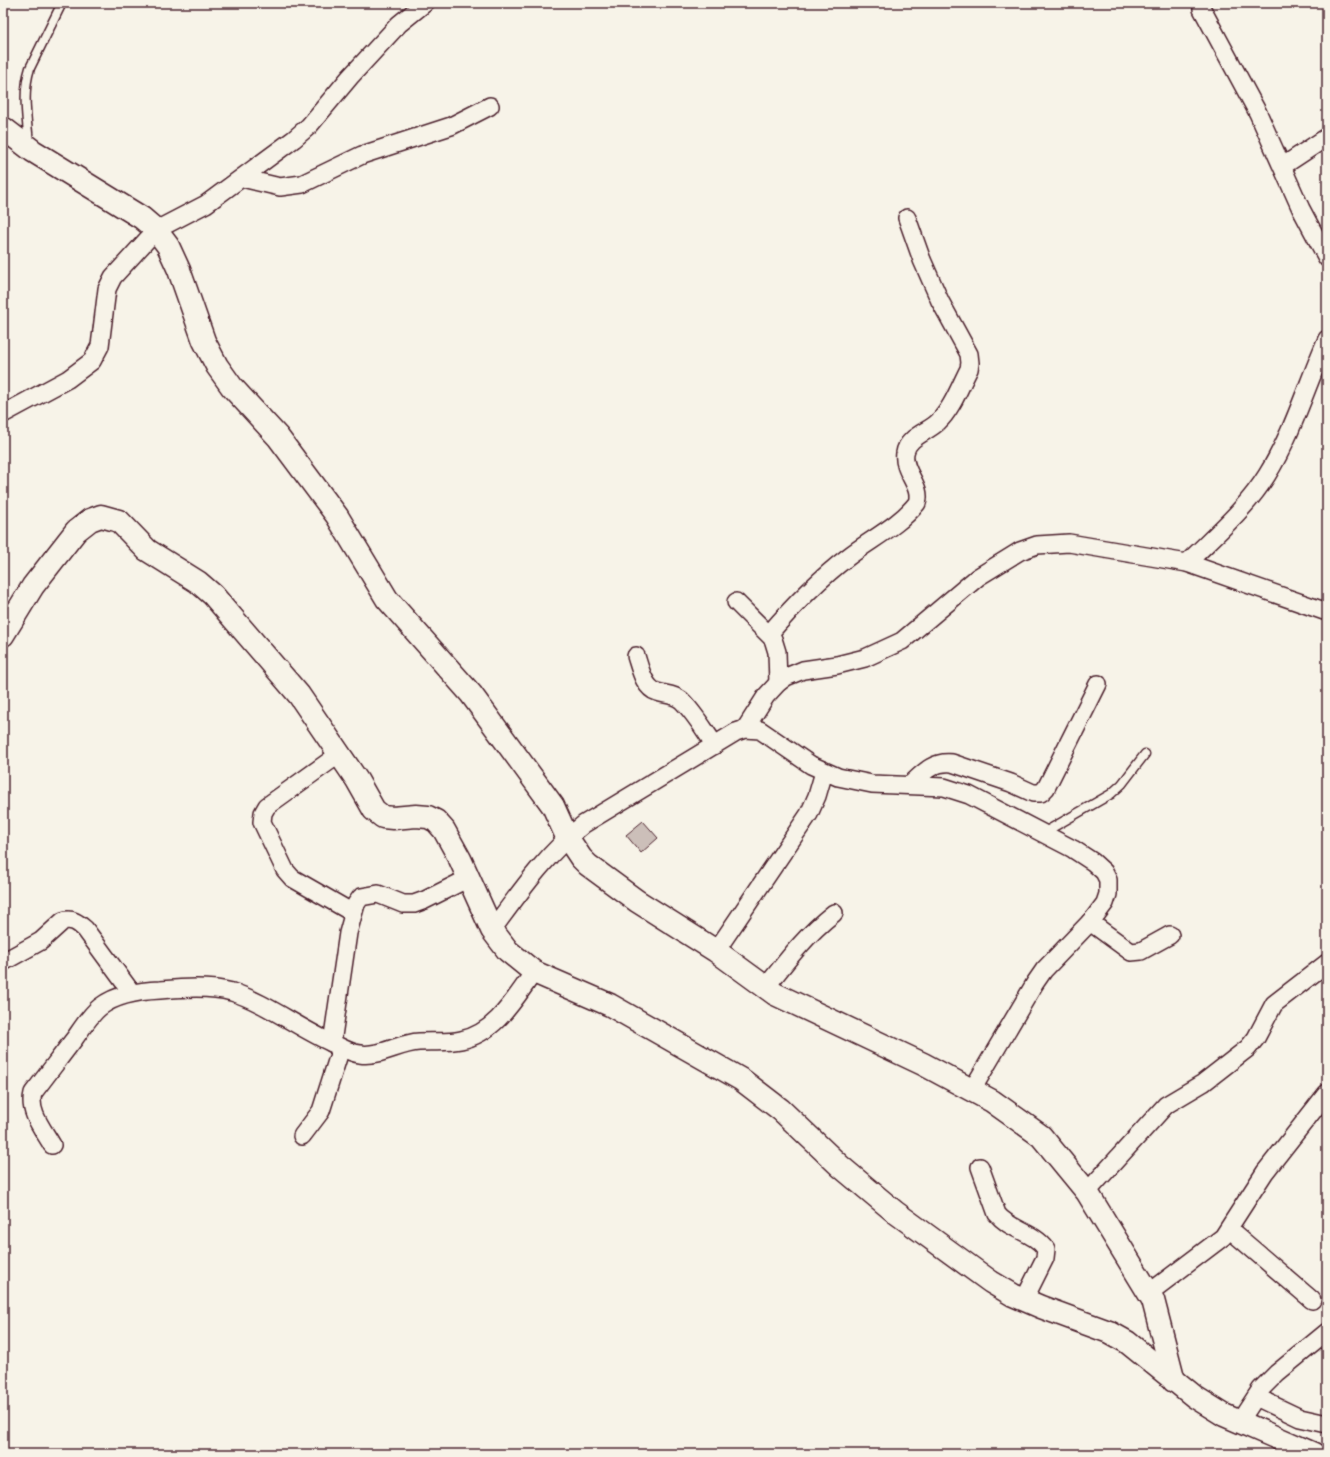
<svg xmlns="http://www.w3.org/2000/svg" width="1330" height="1457" font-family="Dekko,sans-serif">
<rect width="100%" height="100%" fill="#f7f3e8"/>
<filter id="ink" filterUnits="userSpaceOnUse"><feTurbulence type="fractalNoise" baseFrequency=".025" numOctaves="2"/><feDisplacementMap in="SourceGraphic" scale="8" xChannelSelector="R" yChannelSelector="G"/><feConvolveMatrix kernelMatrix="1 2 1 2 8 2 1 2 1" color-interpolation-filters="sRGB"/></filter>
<g filter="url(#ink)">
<polygon fill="#ccbfb9" stroke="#4a1f2b" points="643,821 658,838 641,853 626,835"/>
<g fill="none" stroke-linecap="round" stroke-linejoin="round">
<g stroke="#4a1f2b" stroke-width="11">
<g id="lane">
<path d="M29,144C27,118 22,93 30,68L62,3"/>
<polyline points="1043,833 1111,794 1122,784 1145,754"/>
</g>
</g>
<g stroke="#4a1f2b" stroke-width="20">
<g id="street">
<polyline points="1202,9 1258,113 1301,209 1327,258"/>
<polyline points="1283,166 1327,137"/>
<polyline points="242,178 280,187 302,184 362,155 451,126 490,106"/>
<polyline points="3,414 68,379 92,361 100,346 107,289 113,277 156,230 206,204 294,139 309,126 350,77 399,24 425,3"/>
<path d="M1187,563C1215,535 1246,509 1267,475C1293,433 1307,384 1327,339"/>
<polyline points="736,602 773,639 777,652 778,683"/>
<path d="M769,634C793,606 819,579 848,557C871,539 899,526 917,503C923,486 902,472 905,453C907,437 928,432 938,422C952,409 960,386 969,369L970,363L969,354L940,301L922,260L907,218"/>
<path d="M636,656C640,668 644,688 657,692C666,695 673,694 681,700C694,712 704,730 715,745"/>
<polyline points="745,729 766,696 778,683 786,677 803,670 837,665 865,658 902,641 978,577 1020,551 1037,545 1069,543 1187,563 1327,612"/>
<polyline points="338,755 267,806 263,813 262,822 285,870 292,878 353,913"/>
<path d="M910,785C923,773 933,761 952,763L1011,783L1033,793H1041L1046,788L1098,684"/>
<polyline points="1090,922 1131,952 1141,951 1170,935"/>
<path d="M492,930C520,892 547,853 584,824L736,732L745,729L760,730L811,765L838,777L872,784L944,787L969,795L1073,849L1093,862L1104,872L1108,880V894L1105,903L1093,919L1044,970L1035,983L972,1090"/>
<polyline points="716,951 809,814 817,796 824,772"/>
<path d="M3,962L41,941L63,921C72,918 78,923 85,929L132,993"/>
<path d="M766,987C787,960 807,934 834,913"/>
<polyline points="332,1043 348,933 356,904 361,897 378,894 403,904 414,904 425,900 469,878"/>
<polyline points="302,1136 321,1111 341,1048"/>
<path d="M52,1145C43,1129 28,1112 33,1093C47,1075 61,1056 75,1038C82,1028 90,1015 100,1007C117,994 139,991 160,990C183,988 210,986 232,992C265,1002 300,1029 332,1043C341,1047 350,1053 360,1054C380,1057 399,1043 419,1042C433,1041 447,1043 461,1040C496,1033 515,998 534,972"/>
<path d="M980,1167L997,1214C1010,1230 1034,1232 1046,1249L1045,1258L1024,1300"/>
<polyline points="1087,1192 1166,1105 1203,1083 1248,1048 1256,1038 1274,1004 1327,963"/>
<polyline points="1229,1229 1312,1300"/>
<polyline points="1149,1293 1223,1237 1265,1172 1327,1093"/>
<polyline points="1256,1397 1300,1418 1327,1424"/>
<polyline points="1240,1421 1261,1389 1277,1373 1327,1332"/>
</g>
</g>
<g stroke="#4a1f2b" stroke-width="25">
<g id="secondary">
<polyline points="3,128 33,151 142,218 156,230 168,246 179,270 204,341 217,366 232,387 278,437 337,516 387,599 471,694 553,806 567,837 581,858 588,865 637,901 716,951 775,994 923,1064 992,1101 1041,1136 1087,1192 1153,1300 1174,1381"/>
<polyline points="3,635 33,586 76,531 90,520 101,516 119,521 147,550 198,582 213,595 299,695 357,780 374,810 383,817 393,818 416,816 428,817 436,821 444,830 460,859 492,930 508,951 534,972 610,1005 742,1080 781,1110 840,1166 895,1212 991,1282 1013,1295 1041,1307 1109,1332 1127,1342 1195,1397 1224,1415 1314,1454"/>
</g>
</g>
<use href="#lane" stroke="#f7f3e8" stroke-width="8"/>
<use href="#street" stroke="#f7f3e8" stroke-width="17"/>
<use href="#secondary" stroke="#f7f3e8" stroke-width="22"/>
</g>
</g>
<rect width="1330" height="1457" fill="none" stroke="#f7f3e8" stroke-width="16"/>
<rect x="8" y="8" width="1314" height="1441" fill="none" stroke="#4a1f2b" stroke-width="1.5" filter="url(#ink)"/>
</svg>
